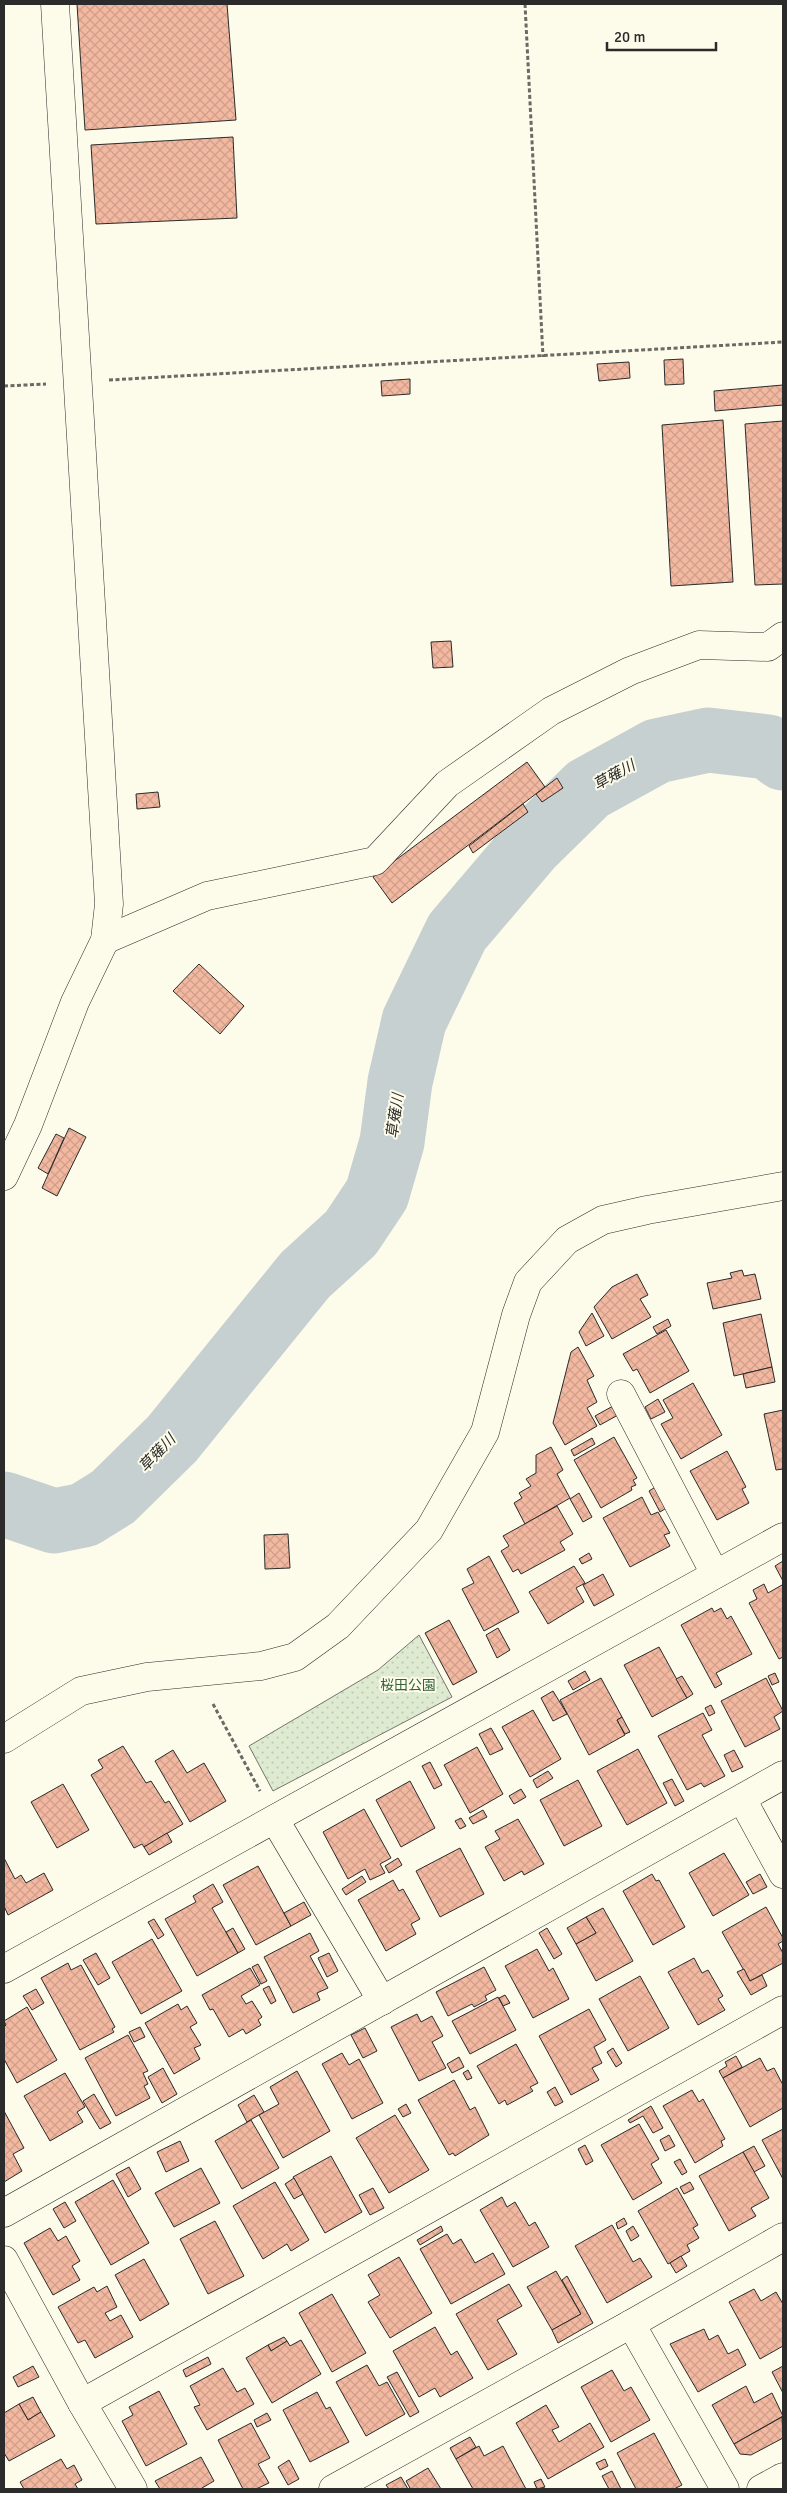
<svg xmlns="http://www.w3.org/2000/svg" width="787" height="2493" font-family="Signika,'Noto Sans JP',sans-serif">
<defs>
<pattern id="park-dots" width="8" height="8" patternUnits="userSpaceOnUse" patternTransform="scale(1.25)"><rect width="8" height="8" fill="#deebd1"/><path d="M2 2h.1M6 6h.1" fill="none" stroke="#bfcab4" stroke-width="1.8" stroke-linecap="round"/></pattern>
<pattern id="building-cross-hatch" width="8" height="8" patternUnits="userSpaceOnUse" patternTransform="scale(1.25)"><rect width="8" height="8" fill="#f2b8a0"/><path d="M0 0l8 8M0 8l8-8" fill="none" stroke="#d09e8a"/></pattern>
</defs>
<rect width="100%" height="100%" fill="#fdfbea"/>
<polygon fill="url(#park-dots)" stroke="#74746e" points="419,1635 452,1697 273,1791 249,1746 378,1670"/>
<g fill="none" stroke-linecap="round" stroke-linejoin="round">
<polyline stroke="#c7d0d0" stroke-width="65" points="4,1504 54,1521 84,1515 113,1497 172,1439 305,1275 351,1233 377,1194 392,1142 400,1082 414,1021 457,932 531,845 588,789 657,751 708,740 768,747 783,758"/>
</g>
<g fill="url(#building-cross-hatch)" stroke="#2b2b2b">
<polygon points="77,4 227,4 236,120 85,130"/>
<polygon points="233,137 237,218 96,224 91,145"/>
<polygon points="683,359 684,384 665,385 664,360"/>
<polygon points="629,362 630,378 599,381 597,364"/>
<polygon points="410,379 410,394 382,396 381,381"/>
<polygon points="783,385 783,405 715,411 714,391"/>
<polygon points="723,420 733,582 671,586 662,425"/>
<polygon points="783,421 783,584 755,585 745,424"/>
<polygon points="451,641 453,667 433,668 431,642"/>
<polygon points="527,762 545,787 392,903 373,877"/>
<polygon points="557,778 563,788 542,802 536,794"/>
<polygon points="158,792 160,807 137,809 136,794"/>
<polygon points="523,804 528,812 473,853 469,846"/>
<polygon points="199,964 244,1006 220,1034 173,991"/>
<polygon points="69,1128 86,1137 57,1196 42,1188"/>
<polygon points="56,1134 64,1138 48,1174 38,1168"/>
<polygon points="742,1270 744,1276 755,1274 761,1299 713,1309 707,1283 732,1278 730,1273"/>
<polygon points="637,1274 648,1295 640,1299 651,1317 612,1339 594,1307 612,1287"/>
<polygon points="592,1313 604,1336 586,1346 579,1332"/>
<polygon points="761,1314 772,1367 734,1376 723,1323"/>
<polygon points="668,1319 671,1326 657,1334 653,1327"/>
<polygon points="666,1330 689,1371 650,1393 637,1369 633,1371 623,1354"/>
<polygon points="578,1347 594,1376 587,1380 597,1402 587,1408 597,1426 565,1445 553,1423 571,1352"/>
<polygon points="772,1367 775,1382 746,1388 743,1374"/>
<polygon points="693,1383 722,1435 681,1459 661,1424 673,1418 663,1400"/>
<polygon points="658,1399 665,1412 651,1419 645,1407"/>
<polygon points="613,1406 618,1415 600,1425 595,1416"/>
<polygon points="783,1410 783,1469 776,1470 764,1414"/>
<polygon points="614,1437 637,1478 633,1480 636,1485 631,1487 632,1490 601,1508 574,1460"/>
<polygon points="592,1438 595,1444 574,1456 571,1450"/>
<polygon points="551,1447 563,1470 557,1474 570,1498 525,1524 514,1503 522,1498 519,1493 531,1486 526,1479 536,1473 536,1455"/>
<polygon points="727,1451 746,1487 742,1489 749,1503 717,1520 690,1471"/>
<polygon points="657,1486 668,1507 660,1512 649,1491"/>
<polygon points="579,1493 592,1517 583,1522 570,1499"/>
<polygon points="642,1497 651,1515 658,1512 670,1533 664,1535 670,1546 630,1567 603,1518"/>
<polygon points="557,1506 573,1534 560,1542 565,1550 521,1574 518,1569 513,1572 501,1551 509,1546 503,1536"/>
<polygon points="288,1534 290,1568 265,1569 264,1535"/>
<polygon points="589,1553 592,1559 582,1564 579,1559"/>
<polygon points="489,1556 519,1612 484,1631 462,1589 474,1583 467,1569"/>
<polygon points="783,1561 783,1581 775,1566"/>
<polygon points="574,1566 585,1583 576,1588 584,1602 548,1624 529,1592"/>
<polygon points="603,1574 614,1595 594,1606 583,1585"/>
<polygon points="764,1584 768,1593 782,1585 783,1587 783,1657 779,1659 749,1603 757,1599 753,1590"/>
<polygon points="712,1608 714,1612 721,1608 727,1619 731,1616 752,1654 716,1673 722,1684 715,1688 681,1625"/>
<polygon points="449,1620 477,1672 453,1685 425,1633"/>
<polygon points="498,1628 510,1650 497,1658 486,1635"/>
<polygon points="659,1647 687,1698 652,1717 624,1665"/>
<polygon points="585,1671 590,1680 573,1690 568,1681"/>
<polygon points="775,1673 779,1682 772,1685 768,1676"/>
<polygon points="682,1676 693,1694 687,1698 676,1679"/>
<polygon points="601,1678 622,1717 617,1720 625,1735 589,1755 560,1700"/>
<polygon points="766,1678 783,1711 774,1717 780,1729 745,1747 721,1701"/>
<polygon points="553,1691 567,1714 553,1721 541,1698"/>
<polygon points="711,1705 715,1713 709,1716 705,1708"/>
<polygon points="533,1710 561,1759 530,1777 502,1727"/>
<polygon points="703,1713 712,1730 702,1735 725,1776 704,1787 701,1783 687,1790 658,1736"/>
<polygon points="622,1717 630,1732 625,1734 617,1720"/>
<polygon points="491,1728 503,1749 490,1755 479,1734"/>
<polygon points="123,1746 146,1783 151,1781 165,1803 169,1801 183,1824 144,1847 142,1844 134,1848 91,1775 103,1768 98,1760"/>
<polygon points="477,1747 503,1794 470,1813 444,1765"/>
<polygon points="638,1749 667,1803 627,1825 597,1771"/>
<polygon points="173,1750 187,1773 204,1763 226,1801 190,1822 155,1761"/>
<polygon points="734,1750 743,1767 732,1772 724,1755"/>
<polygon points="430,1762 442,1785 434,1789 422,1766"/>
<polygon points="548,1771 553,1778 537,1788 533,1780"/>
<polygon points="672,1779 684,1801 675,1806 663,1783"/>
<polygon points="578,1780 602,1826 564,1846 540,1800"/>
<polygon points="410,1781 435,1828 401,1847 376,1800"/>
<polygon points="63,1784 89,1830 57,1848 31,1802"/>
<polygon points="521,1789 526,1797 514,1804 509,1796"/>
<polygon points="364,1809 391,1858 380,1864 385,1873 370,1880 365,1869 348,1879 323,1832"/>
<polygon points="483,1810 487,1817 473,1824 469,1818"/>
<polygon points="461,1818 466,1826 460,1829 455,1821"/>
<polygon points="518,1819 544,1864 524,1875 522,1871 504,1881 485,1847 500,1839 495,1831"/>
<polygon points="167,1833 172,1842 149,1855 144,1847"/>
<polygon points="460,1848 484,1894 440,1917 416,1871"/>
<polygon points="724,1853 749,1895 713,1916 689,1873"/>
<polygon points="4,1858 15,1879 21,1875 26,1883 44,1873 53,1890 8,1915 4,1906"/>
<polygon points="398,1858 402,1865 389,1873 385,1866"/>
<polygon points="258,1866 291,1926 256,1945 223,1885"/>
<polygon points="652,1874 656,1881 659,1880 685,1927 653,1945 623,1891"/>
<polygon points="760,1874 767,1887 753,1894 746,1882"/>
<polygon points="362,1876 366,1882 346,1895 342,1889"/>
<polygon points="393,1880 399,1891 403,1889 420,1919 411,1924 416,1934 386,1951 358,1900"/>
<polygon points="213,1884 223,1902 212,1908 238,1953 197,1976 165,1919 196,1902 193,1896"/>
<polygon points="304,1902 311,1915 291,1926 284,1913"/>
<polygon points="766,1907 783,1938 783,1941 778,1944 783,1953 783,1963 750,1981 722,1932"/>
<polygon points="603,1908 633,1961 596,1981 576,1944 596,1933 586,1917"/>
<polygon points="586,1917 596,1933 576,1944 567,1928"/>
<polygon points="154,1919 164,1935 158,1939 148,1922"/>
<polygon points="233,1928 245,1949 238,1953 226,1932"/>
<polygon points="547,1928 562,1954 554,1959 539,1933"/>
<polygon points="310,1933 319,1951 310,1956 328,1988 317,1993 320,2000 293,2013 264,1957"/>
<polygon points="152,1939 182,1991 141,2014 112,1962"/>
<polygon points="537,1949 549,1971 553,1968 569,1999 533,2018 505,1966"/>
<polygon points="96,1953 110,1978 98,1985 83,1960"/>
<polygon points="329,1953 338,1971 327,1977 318,1958"/>
<polygon points="694,1958 702,1973 708,1970 723,1996 718,1999 725,2010 698,2025 668,1972"/>
<polygon points="68,1963 71,1970 81,1965 115,2027 112,2029 114,2032 80,2050 41,1978"/>
<polygon points="258,1964 267,1981 261,1984 252,1967"/>
<polygon points="484,1967 496,1990 485,1996 487,2000 474,2007 472,2004 448,2016 436,1992"/>
<polygon points="250,1968 260,1985 241,1996 246,2004 252,2001 262,2017 258,2020 261,2025 246,2034 243,2029 229,2037 213,2009 210,2010 202,1995"/>
<polygon points="744,1969 750,1981 762,1975 767,1986 751,1995 737,1972"/>
<polygon points="640,1976 669,2028 628,2051 599,1999"/>
<polygon points="269,1986 276,2001 271,2004 263,1989"/>
<polygon points="36,1989 44,2003 32,2010 23,1996"/>
<polygon points="505,1995 510,2003 503,2006 499,1998"/>
<polygon points="498,1997 516,2030 470,2054 452,2021"/>
<polygon points="178,2004 181,2010 187,2006 197,2023 190,2027 201,2045 194,2048 200,2059 174,2074 145,2023"/>
<polygon points="27,2007 57,2060 17,2083 4,2059 4,2027 6,2025 4,2021"/>
<polygon points="589,2009 606,2040 594,2047 602,2063 592,2068 599,2080 571,2095 539,2036"/>
<polygon points="417,2014 421,2022 432,2016 443,2036 432,2042 446,2068 419,2081 391,2027"/>
<polygon points="140,2027 145,2037 134,2042 129,2032"/>
<polygon points="365,2028 377,2051 363,2058 351,2035"/>
<polygon points="128,2035 148,2071 143,2073 148,2084 144,2086 150,2098 116,2116 85,2058"/>
<polygon points="516,2044 538,2083 530,2087 533,2091 507,2105 505,2100 499,2104 477,2066"/>
<polygon points="613,2048 622,2063 616,2067 607,2052"/>
<polygon points="342,2053 349,2065 359,2059 383,2103 352,2119 322,2064"/>
<polygon points="736,2056 742,2067 723,2078 719,2071 727,2066 725,2062"/>
<polygon points="459,2057 464,2067 452,2073 447,2064"/>
<polygon points="760,2058 767,2071 774,2068 783,2085 783,2108 750,2127 723,2078"/>
<polygon points="163,2068 177,2094 162,2103 148,2077"/>
<polygon points="468,2070 472,2078 467,2080 463,2073"/>
<polygon points="297,2071 330,2131 283,2158 259,2115 279,2104 270,2087"/>
<polygon points="65,2073 85,2107 77,2112 83,2122 50,2141 24,2096"/>
<polygon points="454,2080 470,2110 475,2107 489,2135 455,2156 453,2153 449,2155 418,2100"/>
<polygon points="555,2087 563,2102 555,2106 547,2092"/>
<polygon points="692,2090 699,2102 703,2099 725,2139 721,2141 723,2146 695,2163 663,2106"/>
<polygon points="94,2094 111,2123 100,2129 83,2101"/>
<polygon points="254,2095 264,2112 247,2122 238,2105"/>
<polygon points="406,2104 411,2113 403,2117 398,2109"/>
<polygon points="651,2106 663,2128 653,2133 643,2116 630,2123 628,2120"/>
<polygon points="4,2111 24,2148 13,2154 22,2171 4,2182"/>
<polygon points="395,2115 429,2170 389,2193 356,2138"/>
<polygon points="251,2120 279,2168 242,2189 215,2141"/>
<polygon points="639,2124 659,2159 651,2164 662,2183 633,2200 601,2145"/>
<polygon points="783,2129 783,2179 762,2140"/>
<polygon points="669,2135 675,2146 665,2151 660,2140"/>
<polygon points="180,2141 189,2161 166,2172 157,2152"/>
<polygon points="585,2145 593,2161 586,2165 578,2149"/>
<polygon points="754,2146 765,2166 754,2172 743,2152"/>
<polygon points="743,2152 769,2198 751,2208 756,2216 729,2231 699,2176"/>
<polygon points="331,2156 362,2212 325,2233 293,2177"/>
<polygon points="680,2159 687,2172 682,2175 674,2162"/>
<polygon points="129,2167 141,2189 128,2197 116,2174"/>
<polygon points="201,2168 220,2203 174,2227 155,2193"/>
<polygon points="294,2178 303,2194 294,2199 285,2184"/>
<polygon points="113,2180 149,2243 111,2265 75,2202"/>
<polygon points="275,2182 309,2240 291,2251 287,2244 263,2259 233,2206"/>
<polygon points="690,2182 694,2189 684,2194 680,2187"/>
<polygon points="373,2188 384,2208 370,2215 359,2195"/>
<polygon points="677,2188 698,2225 693,2228 699,2238 687,2245 690,2251 668,2264 638,2211"/>
<polygon points="502,2197 507,2207 515,2202 529,2226 535,2222 549,2247 513,2267 480,2210"/>
<polygon points="65,2202 76,2221 64,2228 53,2209"/>
<polygon points="624,2218 627,2224 618,2229 616,2223"/>
<polygon points="215,2221 244,2276 208,2294 180,2239"/>
<polygon points="612,2225 633,2262 640,2258 652,2277 607,2303 575,2246"/>
<polygon points="441,2226 443,2231 420,2245 417,2240"/>
<polygon points="633,2226 639,2236 631,2241 626,2231"/>
<polygon points="50,2228 58,2241 66,2236 80,2261 72,2266 80,2280 53,2295 24,2243"/>
<polygon points="447,2234 453,2244 461,2239 475,2263 493,2253 505,2274 451,2304 420,2249"/>
<polygon points="681,2256 687,2266 676,2273 670,2263"/>
<polygon points="399,2257 432,2313 390,2338 368,2302 380,2295 368,2275"/>
<polygon points="144,2259 169,2304 140,2321 115,2275"/>
<polygon points="556,2271 581,2314 552,2330 527,2287"/>
<polygon points="567,2276 593,2323 558,2343 552,2330 581,2314 562,2280"/>
<polygon points="509,2284 522,2306 497,2320 517,2354 488,2370 456,2314"/>
<polygon points="107,2286 117,2307 105,2313 110,2321 121,2315 133,2337 95,2358 85,2340 78,2343 58,2307 94,2287 97,2292"/>
<polygon points="754,2289 761,2301 776,2292 783,2304 783,2346 760,2359 729,2302"/>
<polygon points="332,2294 366,2353 332,2372 299,2313"/>
<polygon points="435,2327 451,2355 457,2351 473,2378 440,2397 435,2388 419,2397 393,2351"/>
<polygon points="704,2329 709,2340 718,2335 728,2354 738,2349 746,2365 698,2392 670,2344"/>
<polygon points="284,2337 287,2341 271,2351 268,2345"/>
<polygon points="301,2340 321,2374 272,2403 246,2358 268,2345 271,2351 287,2341 290,2346"/>
<polygon points="208,2357 211,2364 186,2377 183,2370"/>
<polygon points="367,2365 379,2386 387,2382 405,2414 366,2436 336,2382"/>
<polygon points="33,2366 39,2377 18,2387 13,2377"/>
<polygon points="783,2366 783,2393 772,2372"/>
<polygon points="223,2368 237,2392 245,2388 254,2404 207,2430 194,2407 200,2405 190,2386"/>
<polygon points="612,2370 624,2391 631,2387 650,2420 611,2442 581,2387"/>
<polygon points="397,2372 419,2412 410,2417 387,2377"/>
<polygon points="746,2386 754,2403 772,2393 783,2416 734,2444 712,2405"/>
<polygon points="159,2391 187,2444 146,2466 122,2421 133,2415 129,2407"/>
<polygon points="317,2392 326,2409 330,2407 349,2442 310,2462 283,2410"/>
<polygon points="33,2397 41,2412 28,2420 19,2404"/>
<polygon points="19,2404 28,2420 41,2412 55,2436 9,2461 4,2453 4,2413"/>
<polygon points="546,2405 559,2427 552,2430 559,2442 590,2423 604,2447 548,2479 516,2423"/>
<polygon points="267,2413 271,2420 257,2427 254,2420"/>
<polygon points="782,2417 783,2438 751,2455 740,2454 734,2444"/>
<polygon points="251,2423 270,2458 258,2464 269,2483 256,2489 243,2489 218,2440"/>
<polygon points="654,2433 682,2485 674,2489 636,2489 617,2453"/>
<polygon points="470,2437 476,2447 456,2459 450,2448"/>
<polygon points="479,2446 484,2456 503,2446 526,2489 473,2489 456,2459"/>
<polygon points="201,2457 214,2481 202,2488 203,2489 160,2489 155,2481"/>
<polygon points="61,2459 67,2469 74,2465 82,2480 75,2484 78,2489 24,2489 20,2482"/>
<polygon points="605,2459 608,2466 600,2470 596,2463"/>
<polygon points="289,2460 299,2479 288,2485 278,2467"/>
<polygon points="428,2468 441,2489 407,2489 410,2488 406,2481"/>
<polygon points="612,2471 621,2489 609,2489 602,2476"/>
<polygon points="401,2477 408,2489 389,2489 386,2485"/>
<polygon points="541,2479 545,2487 537,2489 534,2482"/>
</g>
<g fill="none" stroke-linecap="round" stroke-linejoin="round">
<g stroke="#2b2b2b" stroke-width="29">
<g id="minor">
<polyline points="105,940 207,896 375,861 447,784 551,711 630,671 699,645 768,647 783,636"/>
<polyline points="4,1176 28,1125 75,1002 105,940 109,904 55,4"/>
<polyline points="621,1394 715,1574"/>
<polyline points="742,1799 783,1874"/>
<polyline points="275,1820 382,2001"/>
<polyline points="4,2213 783,1775"/>
<polyline points="4,2260 82,2403 133,2489"/>
<polyline points="631,2324 725,2489"/>
<polyline points="82,2403 783,2010"/>
<polyline points="333,2489 631,2324 783,2237"/>
</g>
</g>
<g stroke="#2b2b2b" stroke-width="29">
<g id="tertiary">
<polyline points="4,1739 81,1691 147,1677 261,1666 295,1657 338,1626 429,1530 485,1432 516,1315 528,1282 567,1240 603,1220 647,1210 783,1186"/>
<polyline points="4,1969 783,1537"/>
<polyline points="761,2489 783,2477"/>
</g>
</g>
<g stroke="#6a6964" stroke-width="3" stroke-dasharray="4 2.5" stroke-linecap="butt">
<polyline points="525,4 543,357"/>
<polyline points="109,380 783,342"/>
<polyline points="4,386 46,384"/>
<polyline points="213,1704 260,1791"/>
</g>
<use href="#minor" stroke="#fdfbea" stroke-width="28"/>
<use href="#tertiary" stroke="#fdfbea" stroke-width="28"/>
</g>
<g text-anchor="middle" stroke-width="4" stroke-linejoin="round" paint-order="stroke">
<g font-size="14" fill="#34623c" stroke="#fdfbea">
<text x="408" y="1690">桜田公園</text>
</g>
<g font-size="15" font-style="italic" fill="#2b2b2b" stroke="#fdfbea">
<text transform="translate(614 775) rotate(-29)" y="5">草薙川</text>
<text transform="translate(395 1116) rotate(-82)" y="5">草薙川</text>
<text transform="translate(157 1453) rotate(-46)" y="5">草薙川</text>
</g>
</g>
<rect width="787" height="2493" fill="none" stroke="#2b2b2b" stroke-width="10"/>
<path d="M607 42v8h109v-8" fill="none" stroke="#2b2b2b" stroke-width="2.5"/>
<text x="614" y="42" font-size="15" fill="#2b2b2b" stroke="#fdfbea" stroke-width="4" paint-order="stroke">20 m</text>
</svg>
